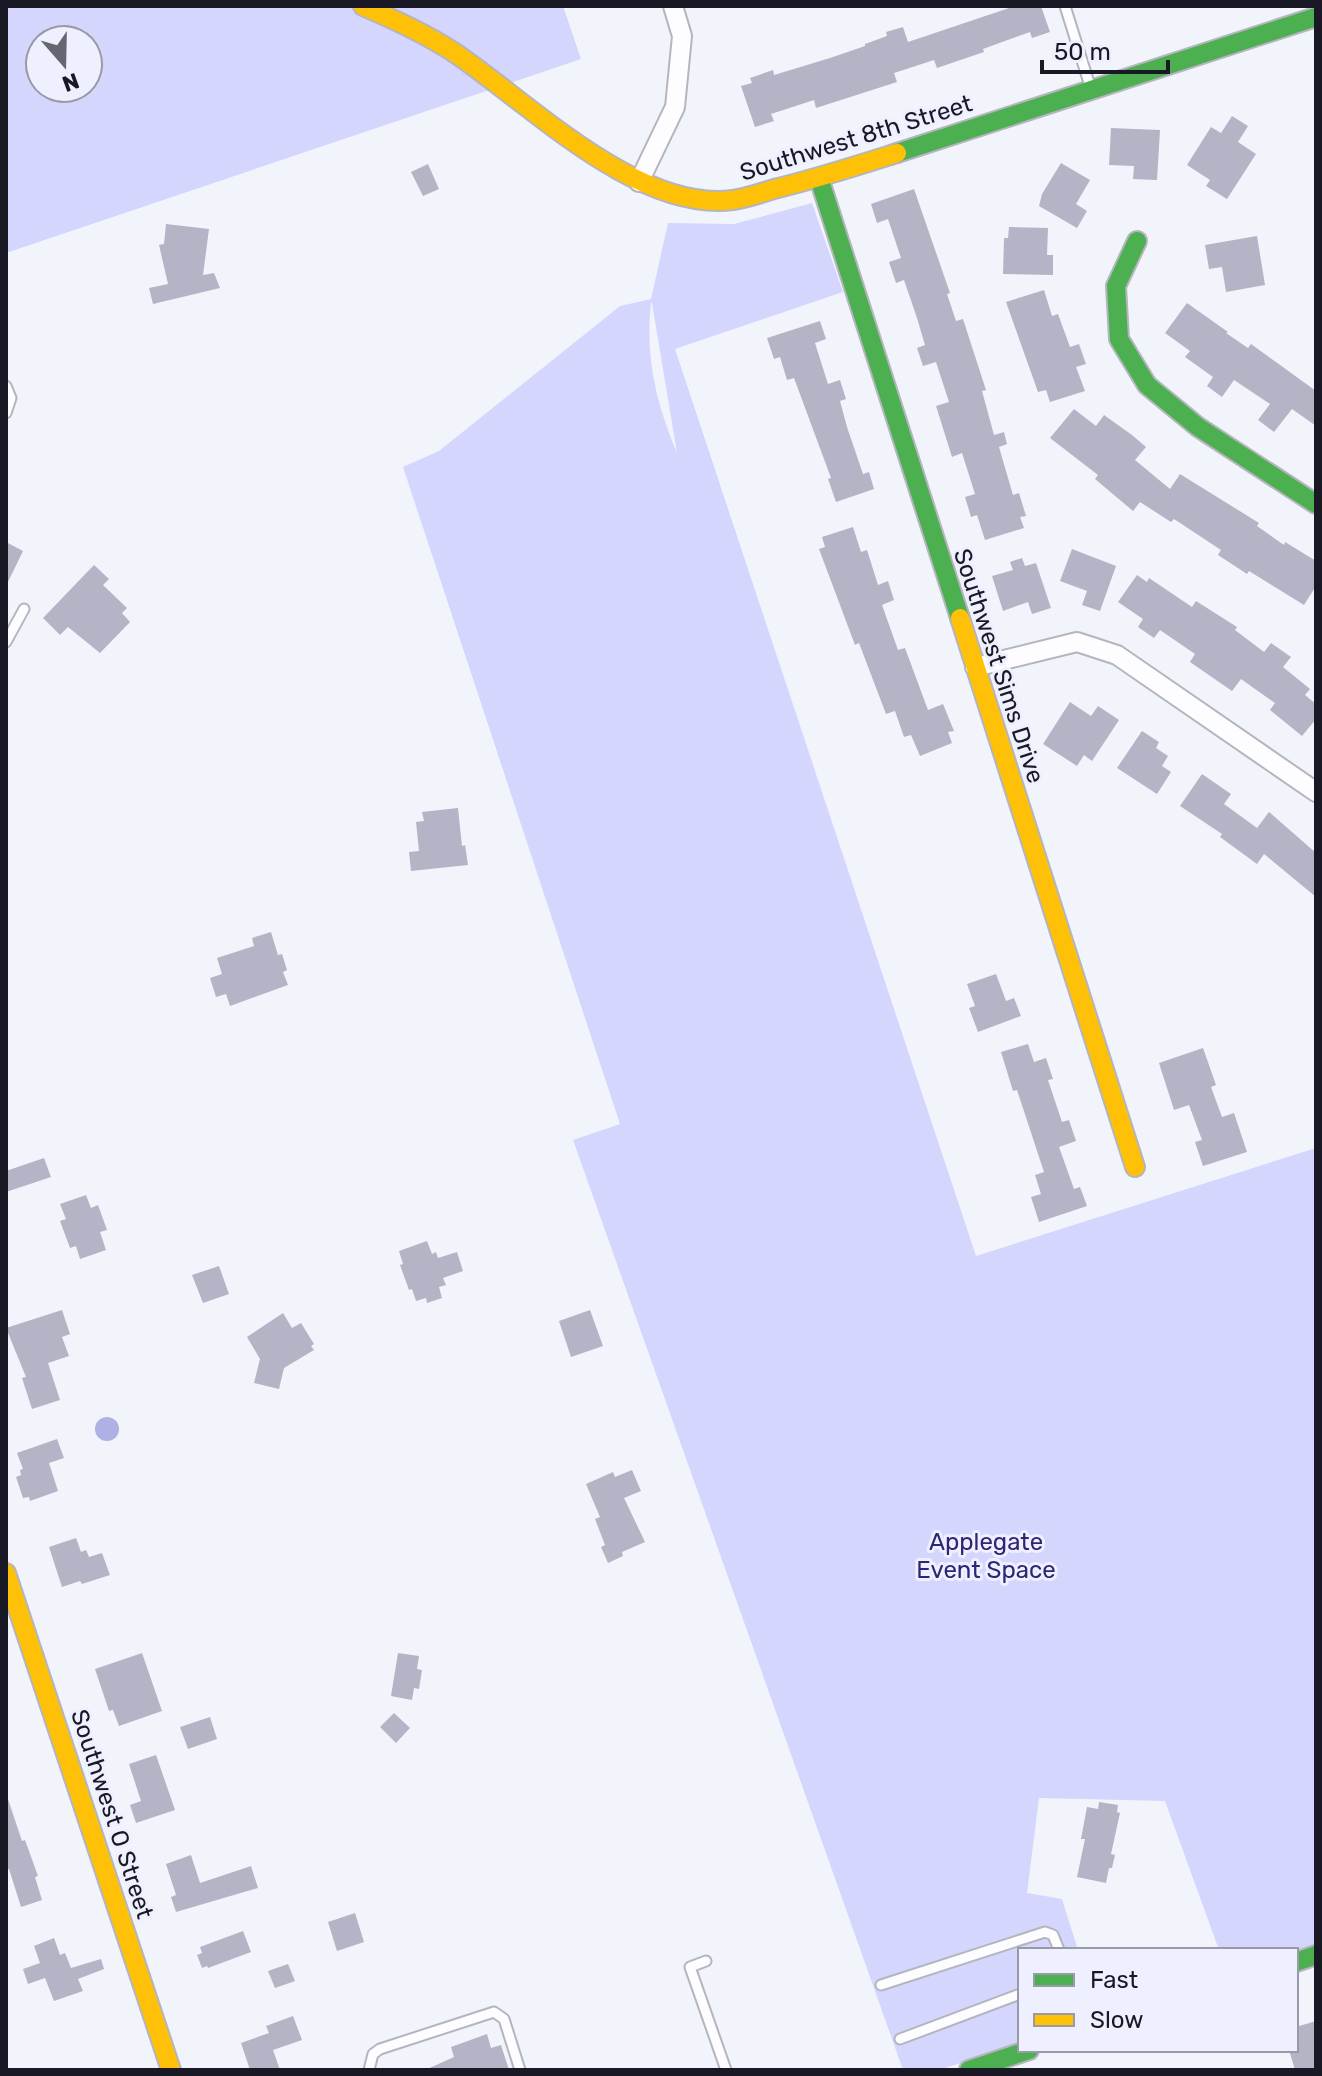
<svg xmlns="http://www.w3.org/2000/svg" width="1322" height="2076" font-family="Rubik,sans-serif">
<rect width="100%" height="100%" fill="#f2f4fc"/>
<g fill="#d4d6fd" fill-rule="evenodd">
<path d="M6,6H563L581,59L6,253ZM40,40H88V88H40Z"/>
<path d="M812,203L843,292L675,349L976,1256L1316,1148V1946L1296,1950H1219L1165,1801L1039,1798L1027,1893L1062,1899L1078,1950H1020V2044L939,2070H903L573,1140L620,1124L403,467L439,451L620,306L651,299L668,223L734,224ZM651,303H652L677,453C656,403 645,357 651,303Z"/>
</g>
<circle fill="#afb1e5" cx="107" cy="1429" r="12"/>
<g fill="#b3b4c5">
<polygon points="1015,6 1041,6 1050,32 1032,38 1030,32 983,49 984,52 937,68 934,60 894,73 897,82 816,108 814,100 771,114 774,121 755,127 741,86 752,83 750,78 773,70 774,75 830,58 865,46 865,44 887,36 886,32 903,27 908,42"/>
<polygon points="1232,116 1248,126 1238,142 1256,154 1227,199 1206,186 1210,180 1187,165 1211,127 1221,133"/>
<polygon points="1111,128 1160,130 1157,180 1133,179 1134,166 1109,165"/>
<polygon points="1061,163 1090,180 1076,204 1087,211 1077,228 1039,206 1042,194"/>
<polygon points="428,164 439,189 423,196 411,172"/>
<polygon points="914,189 950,293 947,294 956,321 963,319 973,350 986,390 982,391 994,435 1004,432 1007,444 999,447 1013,495 1019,493 1026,516 1020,517 1024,528 985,540 977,515 971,517 965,497 975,494 962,453 952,457 936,406 949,402 936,362 923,366 917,348 925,345 917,318 904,280 896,283 889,262 901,258 888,219 877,223 871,204"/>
<polygon points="166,224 209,229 203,275 214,273 220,288 153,304 149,288 168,284 159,245 164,244"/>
<polygon points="1009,227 1048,228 1047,255 1053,255 1053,275 1003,274 1004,238 1008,238"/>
<polygon points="1257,236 1265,285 1226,292 1222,267 1209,269 1205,245"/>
<polygon points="1044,290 1052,316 1058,314 1070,347 1079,344 1086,364 1076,367 1085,391 1050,402 1046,390 1038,392 1006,302"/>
<polygon points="1187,303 1228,332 1226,333 1248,348 1251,344 1316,391 1316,426 1292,409 1274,432 1258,420 1270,404 1234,380 1222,397 1207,386 1213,377 1185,357 1190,351 1165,333"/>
<polygon points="820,321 826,339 815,343 828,384 840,380 846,399 840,401 847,427 863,474 869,472 874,489 836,502 828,479 831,478 794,378 787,380 780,357 774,359 767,338"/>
<polygon points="1074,409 1096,426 1104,415 1132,435 1146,447 1135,460 1170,489 1180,474 1259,523 1257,526 1284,545 1285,542 1316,561 1316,586 1304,605 1249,571 1247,574 1218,555 1221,550 1174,519 1171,522 1140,502 1133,511 1095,479 1098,475 1050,438"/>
<polygon points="853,527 861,552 867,550 878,585 888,581 894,600 882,605 898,650 905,648 928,710 943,704 954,731 948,732 952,743 920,756 911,735 904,737 895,711 886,714 859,643 855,645 819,549 825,547 822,537"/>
<polygon points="6,542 23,551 6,586"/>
<polygon points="1072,549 1116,566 1100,611 1082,605 1087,591 1060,581"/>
<polygon points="1022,558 1025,566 1036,563 1051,608 1032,614 1028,602 1003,611 992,576 1013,570 1010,562"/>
<polygon points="94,565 109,579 103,585 127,608 122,613 130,622 100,653 68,627 60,635 43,618"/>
<polygon points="1137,575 1147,582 1149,578 1192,607 1196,601 1237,627 1235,630 1264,652 1271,643 1291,657 1283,667 1310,689 1305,695 1316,704 1316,719 1302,736 1270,710 1275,703 1241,679 1232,691 1190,662 1195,654 1160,630 1154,638 1138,627 1143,619 1118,602"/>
<polygon points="1070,702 1091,716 1098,706 1119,720 1092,761 1084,755 1077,766 1043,744"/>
<polygon points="1142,731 1159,742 1156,748 1168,756 1162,766 1171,772 1157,794 1117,768"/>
<polygon points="1202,774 1231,794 1224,804 1257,828 1269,812 1316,853 1316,897 1264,854 1257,864 1220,837 1222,834 1180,806"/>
<polygon points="458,808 462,846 465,845 468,865 411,871 409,852 419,851 416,822 424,821 422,812"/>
<polygon points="271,932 278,955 282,954 287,970 283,972 288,985 230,1006 226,994 216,997 210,978 222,974 217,958 254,946 252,938"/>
<polygon points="996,974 1006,1001 1014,998 1021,1016 978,1032 969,1008 975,1006 967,984"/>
<polygon points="1028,1044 1034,1062 1046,1058 1053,1079 1048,1080 1062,1122 1069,1120 1076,1141 1059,1147 1074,1189 1080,1187 1087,1206 1039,1222 1031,1197 1041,1194 1035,1175 1044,1172 1017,1090 1013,1091 1001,1052"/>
<polygon points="1203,1048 1216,1085 1211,1087 1222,1117 1234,1113 1247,1152 1203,1166 1195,1142 1202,1140 1189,1105 1174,1110 1159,1063"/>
<polygon points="44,1158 51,1177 6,1192 6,1171"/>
<polygon points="86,1195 91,1208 98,1205 107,1230 100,1232 106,1250 80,1259 76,1246 70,1248 60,1221 66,1219 60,1204"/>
<polygon points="427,1241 432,1254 436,1252 438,1258 457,1252 463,1271 443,1278 446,1285 439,1287 442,1298 427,1303 426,1298 416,1301 412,1289 409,1290 400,1265 403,1264 399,1251"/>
<polygon points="219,1266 229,1294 203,1303 192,1275"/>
<polygon points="62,1310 70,1334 62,1337 69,1356 48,1363 60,1400 32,1409 22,1378 26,1377 6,1328"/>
<polygon points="590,1310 603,1346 571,1357 559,1321"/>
<polygon points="283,1313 292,1328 301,1323 314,1344 311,1346 314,1350 284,1368 279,1389 254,1383 260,1359 247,1337"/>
<polygon points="57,1439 64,1458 49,1463 58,1491 30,1501 29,1497 23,1498 16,1477 21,1475 20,1470 23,1469 17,1453"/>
<polygon points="632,1470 641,1491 624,1498 645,1542 622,1552 623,1556 608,1563 601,1547 605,1545 595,1519 600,1517 586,1484 613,1472 615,1477"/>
<polygon points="76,1538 81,1552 86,1550 89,1557 102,1553 110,1575 82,1584 80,1581 62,1587 49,1547"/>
<polygon points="142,1653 162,1711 119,1726 113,1710 109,1711 95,1669"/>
<polygon points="398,1653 419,1656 417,1669 422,1670 419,1689 414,1688 412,1700 391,1696"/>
<polygon points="394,1713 410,1728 396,1743 380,1727"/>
<polygon points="210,1717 217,1739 188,1749 180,1727"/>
<polygon points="156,1755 175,1810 136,1823 130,1805 141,1801 129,1764"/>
<polygon points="6,1799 8,1799 22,1841 25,1840 38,1876 35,1877 42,1900 21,1907 9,1869 6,1870"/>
<polygon points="1099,1802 1118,1805 1117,1812 1120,1813 1111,1854 1115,1855 1112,1868 1109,1868 1106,1883 1077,1877 1085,1839 1081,1839 1087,1807 1098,1809"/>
<polygon points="191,1855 200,1883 251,1866 258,1888 176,1912 171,1897 176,1895 166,1864"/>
<polygon points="355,1913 364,1942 337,1951 328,1922"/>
<polygon points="243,1931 251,1952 208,1968 207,1966 202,1968 197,1955 202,1953 200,1947"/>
<polygon points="54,1938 60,1955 65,1953 71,1968 101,1959 104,1969 78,1979 83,1991 54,2001 45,1978 28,1984 23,1969 40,1963 34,1946"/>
<polygon points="288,1964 295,1981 275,1988 268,1971"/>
<polygon points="293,2016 302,2040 273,2050 280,2070 250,2070 241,2043 269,2033 266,2026"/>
<polygon points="1316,2021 1316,2070 1295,2070 1289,2050 1296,2050 1296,2027"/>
<polygon points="487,2034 491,2048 501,2045 509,2070 425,2070 454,2057 451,2047"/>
</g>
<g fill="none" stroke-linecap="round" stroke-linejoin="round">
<g stroke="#b4b5be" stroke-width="13">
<g id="lane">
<polyline points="1065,6 1090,86"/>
<polyline points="6,386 11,398 6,413"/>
<polyline points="6,642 24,609"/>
<polyline points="706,1961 690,1967 726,2070"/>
<polyline points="881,1985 1045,1932 1053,1935 1059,1950"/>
<polyline points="900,2039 1020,1994"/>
<polyline points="369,2070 373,2054 380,2049 494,2012 504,2019 520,2070"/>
</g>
</g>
<g stroke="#b4b5be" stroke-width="22">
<g id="street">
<polyline points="639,182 675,107 682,36 673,6"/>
<polyline points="975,667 1077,642 1117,655 1316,792"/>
</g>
</g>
<g stroke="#b4b5be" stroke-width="22">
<g id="fast">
<polyline points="897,153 1316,17"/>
<polyline points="819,178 960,618"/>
<polyline points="1137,241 1116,286 1119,339 1147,385 1198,427 1316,504"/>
<polyline points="1296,1962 1316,1955"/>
<polyline points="969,2070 1029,2050"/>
</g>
</g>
<g stroke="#b4b5be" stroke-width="22">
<g id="slow">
<path d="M363,6C395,20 426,34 455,53C529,103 638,213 733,200C747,198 761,193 774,189C816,179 856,166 897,153"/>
<polyline points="960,618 1135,1167"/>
<polyline points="6,1573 171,2070"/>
</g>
</g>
<use href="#lane" stroke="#fdfdff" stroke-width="9"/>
<use href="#street" stroke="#fdfdff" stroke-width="18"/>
<use href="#fast" stroke="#4caf50" stroke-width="18"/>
<use href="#slow" stroke="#ffc107" stroke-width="18"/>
</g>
<g text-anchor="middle" stroke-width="6" stroke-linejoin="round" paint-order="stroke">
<g font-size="24" fill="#191926" stroke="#eff0ff">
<text transform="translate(856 138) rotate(-17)" y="8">Southwest 8th Street</text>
<text transform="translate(999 666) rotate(72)" y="8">Southwest Sims Drive</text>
<text transform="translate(112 1814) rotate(72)" y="8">Southwest O Street</text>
</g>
<g font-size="24" fill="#2f2576" stroke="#eff0ff">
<text x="986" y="1550">Applegate<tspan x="986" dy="28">Event Space</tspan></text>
</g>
</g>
<rect width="1322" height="2076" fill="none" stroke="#191926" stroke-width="16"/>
<rect x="1018" y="1948" width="280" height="104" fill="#eff0ff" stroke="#999aa8" stroke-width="2"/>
<rect x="1034" y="1974" width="40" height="12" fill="#4caf50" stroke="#999aa8" stroke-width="2"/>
<text x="1090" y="1988" font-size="24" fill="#191926">Fast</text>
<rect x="1034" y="2014" width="40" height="12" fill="#ffc107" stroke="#999aa8" stroke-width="2"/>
<text x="1090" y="2028" font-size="24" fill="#191926">Slow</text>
<g transform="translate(64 64) rotate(160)"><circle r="38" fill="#eff0ff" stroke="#999aa8" stroke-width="2"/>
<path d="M0-6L14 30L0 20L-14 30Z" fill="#656671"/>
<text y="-12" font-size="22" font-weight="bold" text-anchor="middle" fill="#191926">N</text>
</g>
<path d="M1042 60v12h126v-12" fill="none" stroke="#191926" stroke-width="4"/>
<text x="1054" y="60" font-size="24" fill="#191926" stroke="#eff0ff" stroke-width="6" paint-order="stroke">50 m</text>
</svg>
